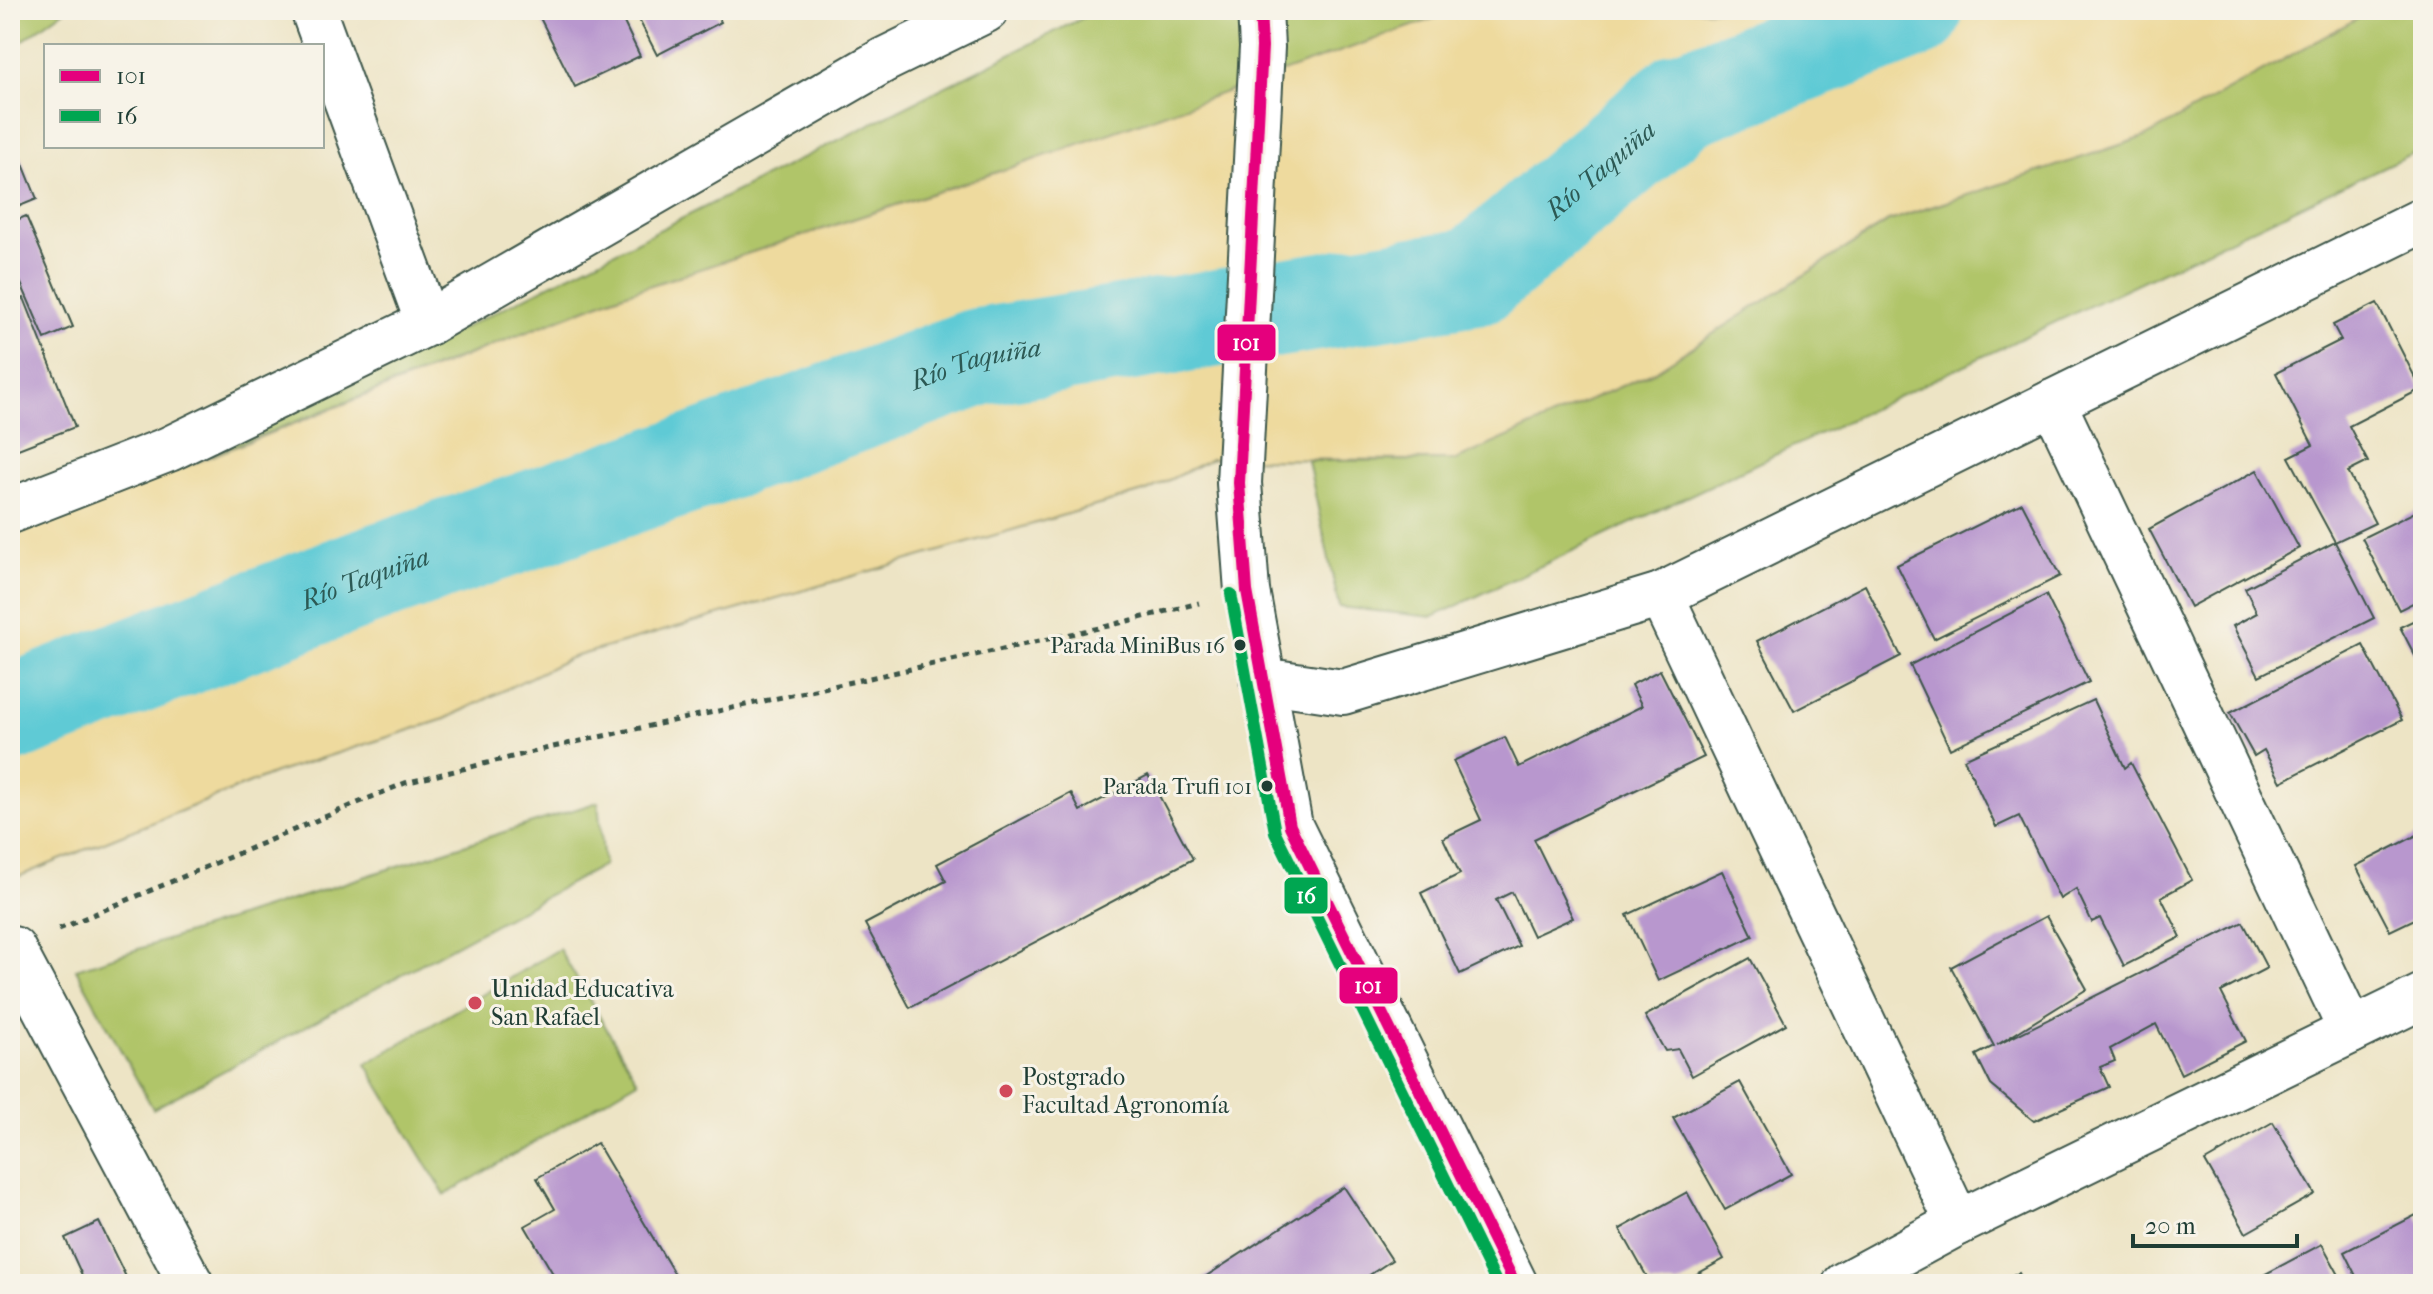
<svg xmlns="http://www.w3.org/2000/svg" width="2433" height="1294" font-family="'IM FELL French Canon',serif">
<rect width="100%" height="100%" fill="#f7f3e8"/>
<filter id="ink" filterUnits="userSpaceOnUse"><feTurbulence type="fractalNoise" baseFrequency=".0125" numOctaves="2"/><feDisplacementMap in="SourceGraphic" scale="16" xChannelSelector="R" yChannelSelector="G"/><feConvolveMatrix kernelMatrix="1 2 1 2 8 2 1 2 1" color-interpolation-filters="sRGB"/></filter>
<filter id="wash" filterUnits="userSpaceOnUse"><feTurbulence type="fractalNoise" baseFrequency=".006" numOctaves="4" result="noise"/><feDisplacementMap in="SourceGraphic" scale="32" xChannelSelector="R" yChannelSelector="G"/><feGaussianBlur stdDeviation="1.8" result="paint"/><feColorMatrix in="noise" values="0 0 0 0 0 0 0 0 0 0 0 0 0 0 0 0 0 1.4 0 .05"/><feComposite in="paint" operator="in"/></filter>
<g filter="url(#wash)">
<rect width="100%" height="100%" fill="#ede4c5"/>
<g fill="#b0c569" stroke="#68814e" stroke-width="2">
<polygon points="10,10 65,10 10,50"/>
<polygon points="1098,10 1458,10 1025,163 618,296 210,455"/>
<polygon points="2372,10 2423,10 2423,148 1433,617 1339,607 1308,461 1456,460 1655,371 1889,221 2144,137"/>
<polygon points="598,802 604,865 153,1109 76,969"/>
<polygon points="559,949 638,1081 445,1195 366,1064"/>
</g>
<polygon fill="#eeda9e" stroke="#868c69" stroke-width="2" points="1458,10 2372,10 2144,137 1888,221 1655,371 1456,460 1211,459 1147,491 570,658 445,719 275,773 10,880 10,536 618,296 1025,163"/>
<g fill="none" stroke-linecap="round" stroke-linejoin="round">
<path stroke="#5ecad5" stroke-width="98" id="s1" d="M10,714L360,579L702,460L978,357L1476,276L1682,100L1914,10"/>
</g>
<g id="blocks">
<g fill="#b897ce">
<polygon points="536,10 618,10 640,56 575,87"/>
<polygon points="634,10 715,10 721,22 657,55"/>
<polygon points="13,139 37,199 10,210 10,141"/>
<polygon points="26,216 73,327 45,339 10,258 10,223"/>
<polygon points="24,298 75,427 13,451 10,444 10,304"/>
<polygon points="2377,303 2421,389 2349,426 2368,462 2348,472 2375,523 2335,542 2289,457 2313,445 2276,373 2341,340 2333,325"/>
<polygon points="2257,470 2299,548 2190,607 2149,529"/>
<polygon points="2022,503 2060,576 1934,639 1897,565"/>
<polygon points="2423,508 2423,598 2399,610 2362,538"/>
<polygon points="2335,542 2374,618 2259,676 2233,626 2257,613 2245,588"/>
<polygon points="1865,585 1901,656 1794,711 1757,641"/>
<polygon points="2046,595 2089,682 1950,749 1910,665"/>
<polygon points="2423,616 2423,671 2400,627"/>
<polygon points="2363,645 2402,720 2281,782 2264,750 2254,756 2230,713"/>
<polygon points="1660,670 1704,757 1534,839 1573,918 1533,936 1512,892 1496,900 1519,946 1460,974 1421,893 1460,874 1443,838 1481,820 1453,761 1505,737 1519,767 1642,706 1631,685"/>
<polygon points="2093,700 2125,768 2131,763 2192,880 2161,897 2181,937 2124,966 2100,918 2092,922 2076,889 2060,899 2019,816 1996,827 1964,759"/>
<polygon points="1148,775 1193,859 910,1008 865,924 946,881 937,864 1071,793 1080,811"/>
<polygon points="2423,832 2423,915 2390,931 2356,866"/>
<polygon points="1722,871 1753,936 1658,981 1627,915"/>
<polygon points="2046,916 2087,989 1997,1045 2243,922 2267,968 2221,992 2246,1041 2181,1074 2156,1024 2110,1049 2115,1061 2100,1067 2109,1087 2034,1121 1991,1085 1976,1055 1994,1046 1951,967"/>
<polygon points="1750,958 1786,1024 1692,1076 1678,1049 1665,1051 1645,1016"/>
<polygon points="1740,1082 1791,1174 1725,1210 1673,1118"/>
<polygon points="2273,1122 2315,1194 2246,1233 2205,1161"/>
<polygon points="597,1143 678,1280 672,1284 559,1284 525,1226 555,1209 537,1178"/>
<polygon points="1344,1187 1392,1260 1356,1284 1194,1284"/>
<polygon points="1687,1192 1724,1259 1679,1284 1651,1284 1620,1229"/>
<polygon points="2416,1215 2423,1227 2423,1284 2360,1284 2344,1252"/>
<polygon points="99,1222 129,1283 126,1284 86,1284 65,1238"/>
<polygon points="2322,1244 2344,1284 2258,1284 2256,1279"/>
<polygon points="2019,1273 2024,1284 1993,1284"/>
</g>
</g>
</g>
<g filter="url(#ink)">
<use href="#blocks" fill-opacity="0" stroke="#3e564a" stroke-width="2"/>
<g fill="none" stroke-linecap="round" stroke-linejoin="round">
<g stroke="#3e564a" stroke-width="48">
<g id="minor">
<polyline points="313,10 428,323"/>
<polyline points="1260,10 1262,47 1239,483 1247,591 1290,826 1515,1284"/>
<polyline points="2053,402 2351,1031"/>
<polyline points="10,511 169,449 428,323 884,60 986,10"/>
<polyline points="1661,595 1958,1223"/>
<polyline points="1262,680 1343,692 1661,595 2423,220"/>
<polyline points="10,950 13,949 191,1284"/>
<polyline points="1845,1284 1958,1223 2423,996"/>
</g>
</g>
<polyline stroke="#3e564a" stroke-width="5" stroke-dasharray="6 6" stroke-linecap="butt" points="59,929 405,783 553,747 1108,626 1199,603"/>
<use href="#minor" stroke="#fff" stroke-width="44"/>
<g stroke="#f7f3e8" stroke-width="18">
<polyline id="bus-1" points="1260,10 1262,47 1239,483 1247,591 1290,826 1515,1284"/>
</g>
<g stroke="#f7f3e8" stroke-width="18">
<polyline id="bus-2" points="1231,594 1275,832 1497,1284"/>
</g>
<use href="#bus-1" stroke="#e5007d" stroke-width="12"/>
<use href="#bus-2" stroke="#00a651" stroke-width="12"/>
</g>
</g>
<g fill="#1f3d34" stroke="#f7f3e8" stroke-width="3">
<circle cx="1240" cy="645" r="7"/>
<circle cx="1267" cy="786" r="7"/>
</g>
<g fill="#d1495b" stroke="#f7f3e8" stroke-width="3">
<circle cx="475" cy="1003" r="8"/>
<circle cx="1006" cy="1091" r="8"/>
</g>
<g text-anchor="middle" stroke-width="6" stroke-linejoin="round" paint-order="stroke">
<g font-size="22" fill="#1f3d34" stroke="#f7f3e8" text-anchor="end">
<text x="1225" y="653">Parada MiniBus 16</text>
<text x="1252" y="794">Parada Trufi 101</text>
</g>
<g font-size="24" fill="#1f3d34" stroke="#f7f3e8" text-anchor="start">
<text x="491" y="997">Unidad Educativa<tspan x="491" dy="28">San Rafael</tspan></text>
<text x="1022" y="1085">Postgrado<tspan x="1022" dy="28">Facultad Agronomía</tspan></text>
</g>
<g font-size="26" font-style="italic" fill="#2c5954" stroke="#f7f3e8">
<text dy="9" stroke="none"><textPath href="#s1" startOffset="1700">Río Taquiña</textPath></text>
<text dy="9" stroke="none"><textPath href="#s1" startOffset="1028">Río Taquiña</textPath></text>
<text dy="9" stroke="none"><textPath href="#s1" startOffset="380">Río Taquiña</textPath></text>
</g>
</g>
<g stroke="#f7f3e8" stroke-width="3">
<rect x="1216" y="323" width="61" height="39" rx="8" fill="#e5007d"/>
<rect x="1283" y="876" width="46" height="39" rx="8" fill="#00a651"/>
<rect x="1338" y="966" width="61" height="39" rx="8" fill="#e5007d"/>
</g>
<g font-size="22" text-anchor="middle" font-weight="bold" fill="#fff">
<text x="1246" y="350">101</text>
<text x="1306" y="903">16</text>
<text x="1368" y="993">101</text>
</g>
<rect width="2433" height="1294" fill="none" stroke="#f7f3e8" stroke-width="40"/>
<rect x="44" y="44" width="280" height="104" fill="#f7f3e8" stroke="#a1aaa0" stroke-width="2"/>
<rect x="60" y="70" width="40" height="12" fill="#e5007d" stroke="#a1aaa0" stroke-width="2"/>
<text x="116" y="84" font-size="24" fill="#1f3d34">101</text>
<rect x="60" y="110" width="40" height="12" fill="#00a651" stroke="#a1aaa0" stroke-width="2"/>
<text x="116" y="124" font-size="24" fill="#1f3d34">16</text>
<path d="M2133 1234v12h164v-12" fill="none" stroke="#1f3d34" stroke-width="4"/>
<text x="2145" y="1234" font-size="24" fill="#1f3d34" stroke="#f7f3e8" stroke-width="6" paint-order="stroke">20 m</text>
</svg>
